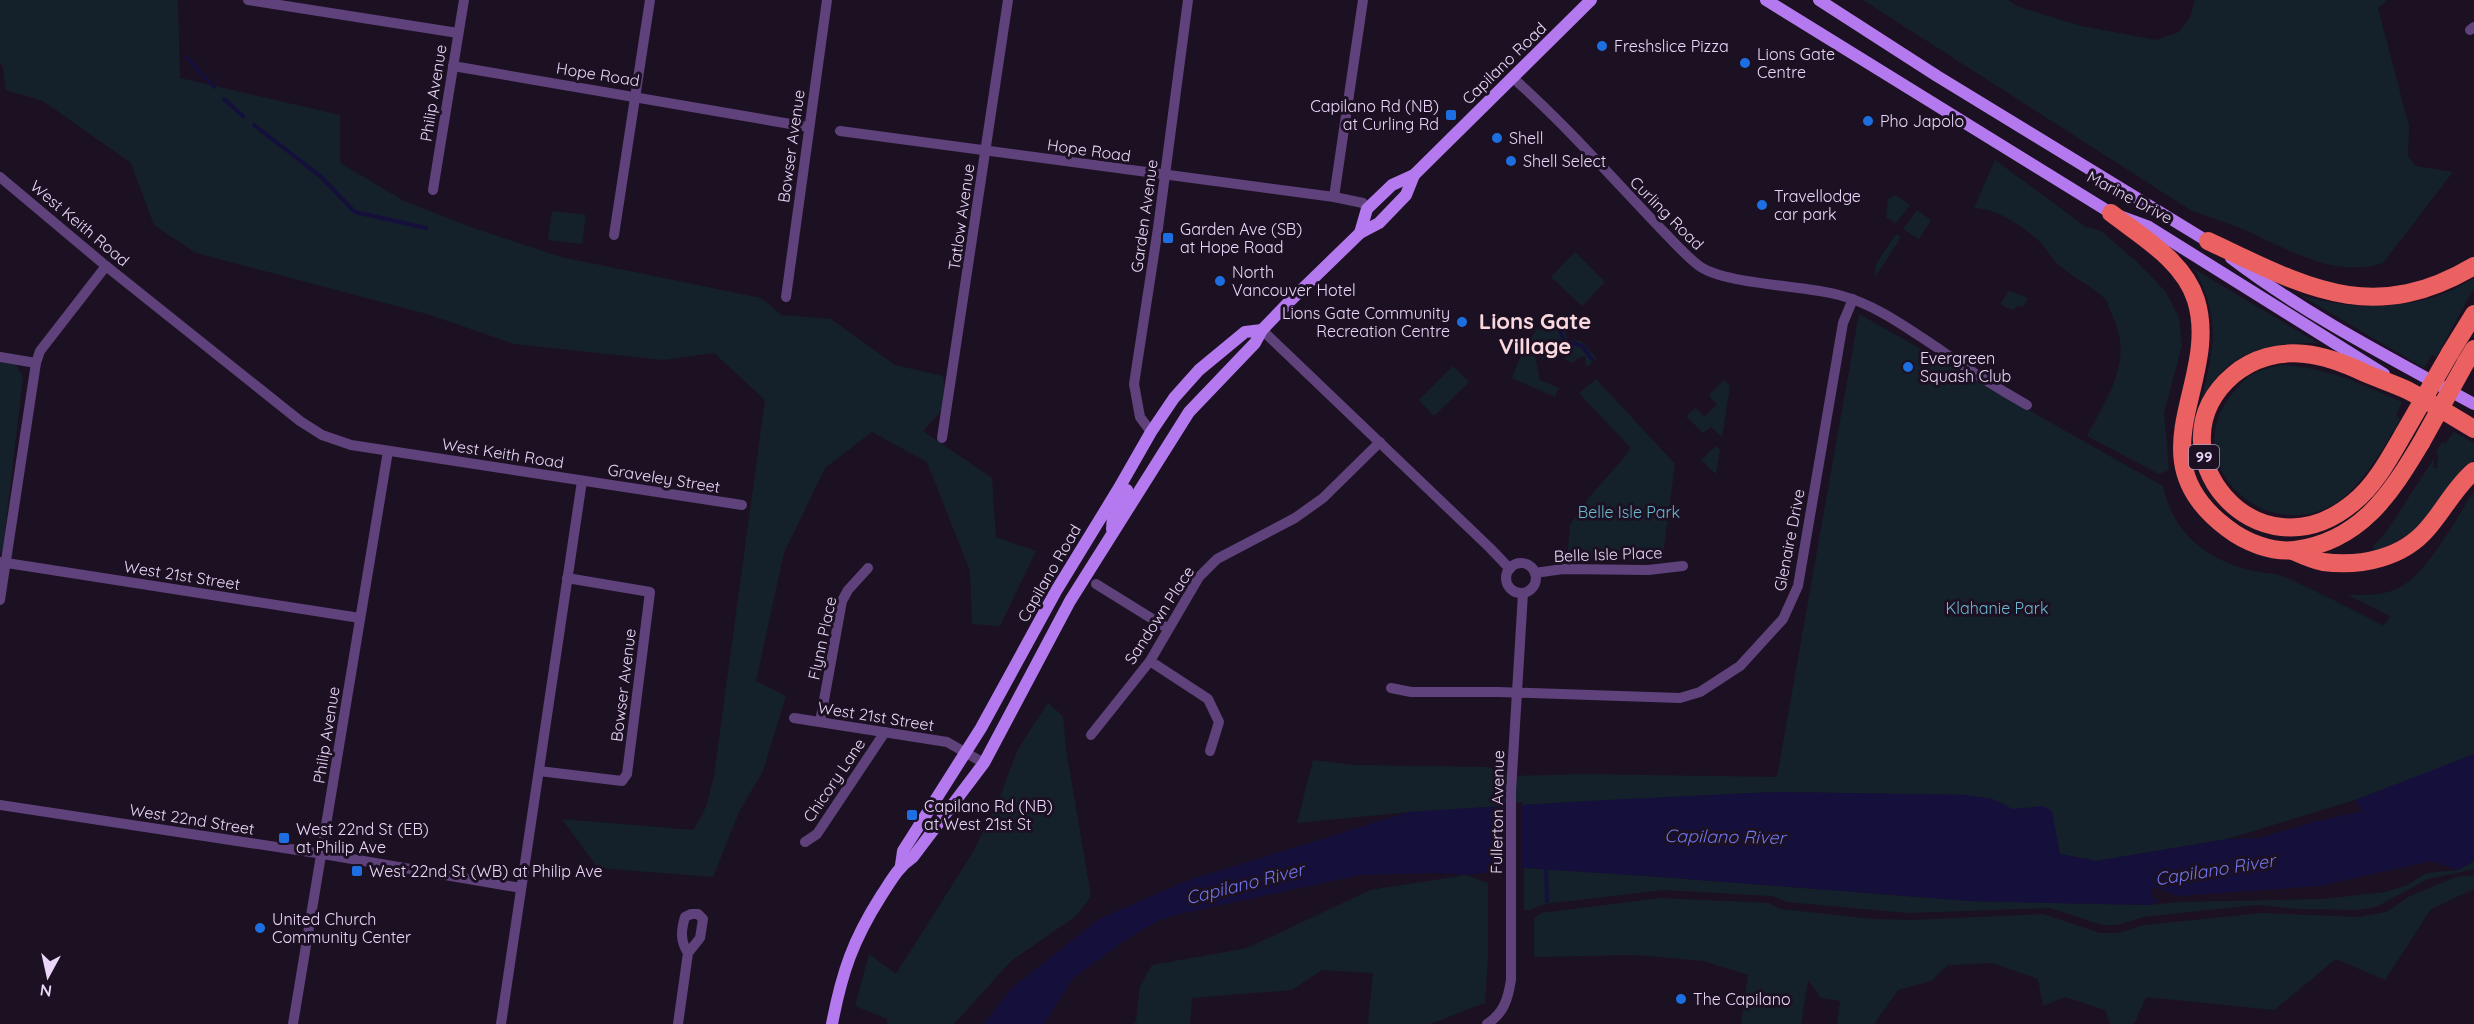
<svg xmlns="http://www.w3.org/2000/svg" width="2474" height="1024" font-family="Quicksand,sans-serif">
<rect width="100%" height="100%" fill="#1c1122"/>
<g fill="#14212b">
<polygon points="0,0 178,0 180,78 340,115 340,163 404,201 473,228 561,257 761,298 781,315 831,319 895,365 943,376 947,404 923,431 992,478 996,537 1036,551 1000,626 972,624 970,571 927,462 872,432 825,468 784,553 756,681 786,696 763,771 739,812 713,877 598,868 562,819 694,830 706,807 714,776 765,400 714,353 663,360 514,344 427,314 196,253 154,225 131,163 43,101 6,90 3,68 0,62"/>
<path d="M1863,0H2008L2019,7L2081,26L2156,40L2179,32L2190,18L2195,0H2387L2378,8L2409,126L2408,156L2416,166L2453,172L2383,263C2336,279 2287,249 2245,230C2228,223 2210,217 2192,211Z"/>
<path d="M1995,160L2086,227L2100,230L2139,264L2165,291L2179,318L2182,345L2164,413L2169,470L2159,474L2087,436C2107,399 2134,360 2113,317C2110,311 2108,301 2103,297C2087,282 2066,275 2052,258C2048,253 2045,247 2041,243C2023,226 1999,209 1974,208Z"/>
<polygon points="1895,195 1910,205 1896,223 1886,217 1888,199"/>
<polygon points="1917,210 1931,220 1919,239 1903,229"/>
<polygon points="552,211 586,215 582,244 548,240"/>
<polygon points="1896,234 1901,237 1874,279 1876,264"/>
<polygon points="1575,252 1605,282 1582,306 1551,277"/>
<path d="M2194,269L2318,343C2266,342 2226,352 2201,401C2214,348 2222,319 2194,269Z"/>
<path d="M2474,278V288L2436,357L2432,355L2424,368L2300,295C2354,312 2426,311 2474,278Z"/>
<polygon points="2009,291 2028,298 2023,307 2018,306 2012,310 2000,304"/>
<path d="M1859,314L2163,486C2171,529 2203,557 2245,569C2258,573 2273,572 2285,577C2318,592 2352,609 2384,626L2390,616L2348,595C2366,595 2386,596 2402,586C2428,572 2457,517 2474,491V758L2388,790L2227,839L2097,861L2060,854L1966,795L1775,792L1521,805L1409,812L1297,823L1313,760L1353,765L1487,767L1513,776L1581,774L1777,777Z"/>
<polygon points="1561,323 1568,340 1581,341 1596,358 1588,366 1585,365 1586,356 1578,358 1572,363 1565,359 1573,349 1570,346 1562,344 1542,360 1540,352 1527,345 1537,329 1552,331"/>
<polygon points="1523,350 1535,356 1540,380 1559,388 1555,397 1512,378"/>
<polygon points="0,361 15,363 23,377 3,548 0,554"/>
<path d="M2281,365C2330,368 2358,383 2402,402L2396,416L2401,419C2383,447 2360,492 2329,507C2260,541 2181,463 2229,398C2236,389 2244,378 2255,373C2262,369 2273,367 2281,365Z"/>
<polygon points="1453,366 1469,382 1434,416 1419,400"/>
<polygon points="1596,379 1675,464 1662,562 1629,561 1628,551 1596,549 1592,559 1567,560 1570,525 1588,499 1628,453 1630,447 1579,393"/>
<polygon points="1724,380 1730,386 1722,437 1711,427 1703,433 1686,416 1696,408 1704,417 1717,405 1709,395"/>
<polygon points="2454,432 2474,443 2474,460 2462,468 2418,529 2375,553 2373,546 2385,534 2433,460 2434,462 2433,467 2437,469 2438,456 2436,451 2442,442 2446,443"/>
<polygon points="1716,446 1720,450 1716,474 1701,460"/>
<polygon points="1048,703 1063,716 1066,749 1091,896 1076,916 1011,961 954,1024 887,1024 887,1019 855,1006 869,954 896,974 973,852 998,802 1018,749"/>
<polygon points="2474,861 2474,869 2428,879 2376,907 2358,910 2297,909 2257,905 2143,917 2118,925 2102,925 2050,908 1908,913 1787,902 1772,896 1664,890 1544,904 1530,910 1524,910 1524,868 1648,876 1970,901 2149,905 2180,902 2323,899 2385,892 2405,886 2427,873 2458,870"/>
<polygon points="1467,875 1488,883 1488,958 1485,1003 1430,1024 1368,1024 1373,973 1322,970 1292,990 1192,998 1190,1024 1133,1024 1136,1022 1140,986 1152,965 1247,948 1370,890"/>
<polygon points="2474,875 2474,889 2431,909 2385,980 2336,959 2274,1010 2146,997 2135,1022 2132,1024 2110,1024 2105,1010 2065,997 2043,1006 2038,979 1992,963 1948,965 1931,981 1898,990 1874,1024 1837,1024 1840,1001 1821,998 1808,980 1801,1024 1741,1024 1748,975 1703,961 1637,955 1534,957 1534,918 1541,913 1661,898 1768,903 1780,909 1873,919 1909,920 2043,914 2100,933 2119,933 2144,925 2262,913 2358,917 2386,912 2410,896 2434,886 2456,877"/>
</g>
<polygon fill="#15103b" points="2474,754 2474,861 2458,870 2431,861 2319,886 2178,896 2154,887 2151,890 2152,898 2160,901 2149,905 1970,901 1648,876 1524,868 1467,875 1437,873 1360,875 1180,914 1157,921 1127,939 1073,978 1044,1024 983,1024 1014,986 1099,919 1186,881 1409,812 1605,800 1775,792 1966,795 1993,799 2013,809 2043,806 2052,811 2060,854 2097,861 2227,839 2260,838 2313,822 2363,811 2355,800"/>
<polygon fill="#1c1122" points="1522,802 1522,871 1501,874 1501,803"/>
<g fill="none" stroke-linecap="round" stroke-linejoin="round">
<g stroke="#15103b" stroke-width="4">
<polyline points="186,57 214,87"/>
<polyline points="224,99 243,116"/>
<polyline points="254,125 320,176 355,212 426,228"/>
<polyline points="1558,326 1564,340 1582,346 1592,359"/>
<polyline points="1546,866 1547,901"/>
</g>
<g stroke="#5f417b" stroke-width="10">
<polyline points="248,0 458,33"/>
<polyline points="2470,30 2474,27"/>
<polyline points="453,66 808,127"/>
<path d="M1513,78C1566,125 1613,179 1662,230C1674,242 1685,255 1698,265C1723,285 1805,285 1839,295C1877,305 1907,328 1939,349C1967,369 1997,388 2027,405"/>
<polyline points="840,131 1334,197 1363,203 1367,209"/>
<polyline points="0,177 106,266 300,421 322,435 351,445 742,505"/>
<polyline points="433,190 464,0"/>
<polyline points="1334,197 1363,0"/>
<polyline points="614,235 650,0"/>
<polyline points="786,297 827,0"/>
<polyline points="1262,330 1490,548 1510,569"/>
<polyline points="0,357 36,363"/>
<polyline points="1151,432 1140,417 1134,384 1158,228 1188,0"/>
<polyline points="942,438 1008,0"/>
<polyline points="0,562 360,618"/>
<circle cx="1521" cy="578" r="15"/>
<polyline points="1535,573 1563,569 1648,570 1683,566"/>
<polyline points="1096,584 1167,628"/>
<polyline points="0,600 36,363 40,351 106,266"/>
<polyline points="1150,661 1208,699 1219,722 1210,751"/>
<polyline points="1391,688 1411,692 1499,692 1680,698 1700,692 1740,666 1783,619 1798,586 1843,323 1853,299"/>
<polyline points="794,718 947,742 984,763"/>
<polyline points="820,722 842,601 848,590 868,568"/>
<polyline points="1091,735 1150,661 1199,577 1217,559 1295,518 1323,498 1380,442"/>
<polyline points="539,771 622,781 627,774 650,592 567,578"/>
<polyline points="0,805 323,854 521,888"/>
<polyline points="805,842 817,834 885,732"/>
<polyline points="293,1024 388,451"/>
<polyline points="501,1024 582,481"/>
<path d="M678,1024L688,953L700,938L703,919L698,914H691L685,917C681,930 680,941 688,953"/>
<path d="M1487,1024C1504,1013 1508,999 1511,980V791L1523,593"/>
</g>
<g stroke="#b479ee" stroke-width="12">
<polyline points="1766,0 2111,213 2149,227 2384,374"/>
<polyline points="1819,0 1937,76 2212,244"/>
<polyline points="1360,233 1367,209 1392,185 1414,175 1591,0"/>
<path d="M2231,258C2306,315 2392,359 2474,404"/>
<polyline points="1112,529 1113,515 1127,490"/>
<polyline points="901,865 903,851 981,728 1056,591 1119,488 1151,432 1174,398 1199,370 1245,332 1262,330"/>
<path d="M832,1024C842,972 853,940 881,896C891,881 898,867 913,857L984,763L1070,601L1189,412L1255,343L1262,330L1290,301L1360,233L1379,223L1406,195L1414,175"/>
</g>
<g stroke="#eb6060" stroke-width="18">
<path d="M2111,213C2142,237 2184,261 2196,300C2221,382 2132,457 2227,528C2245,542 2272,553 2295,550C2360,541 2390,495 2421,443"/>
<path d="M2208,241C2304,286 2371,327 2474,266"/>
<polyline points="2450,353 2474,314"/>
<polyline points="2466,362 2474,349"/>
<path d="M2404,433C2390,457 2376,484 2354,502C2256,584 2147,448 2233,375C2253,358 2279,351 2305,354C2326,356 2346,364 2365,373C2379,379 2394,384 2407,390C2430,402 2452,416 2474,429"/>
<path d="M2293,551C2302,555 2313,560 2323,562C2361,567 2403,558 2428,528C2444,510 2455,487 2474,471"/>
</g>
<g stroke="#eb6060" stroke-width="18">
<polyline points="2404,433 2450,353"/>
<polyline points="2421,443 2466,362"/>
</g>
</g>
<g fill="#1c6ee1" stroke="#1c1122" stroke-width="2">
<circle cx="1602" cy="46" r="6"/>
<circle cx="1745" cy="63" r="6"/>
<rect x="1445" y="109" width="12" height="12" rx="3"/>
<circle cx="1868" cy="121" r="6"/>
<circle cx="1497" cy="138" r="6"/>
<circle cx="1511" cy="161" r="6"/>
<circle cx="1762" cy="205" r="6"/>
<rect x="1162" y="232" width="12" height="12" rx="3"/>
<circle cx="1220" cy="281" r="6"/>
<circle cx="1462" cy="322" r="6"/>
<circle cx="1908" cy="367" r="6"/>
<rect x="906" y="809" width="12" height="12" rx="3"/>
<rect x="278" y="832" width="12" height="12" rx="3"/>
<rect x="351" y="865" width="12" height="12" rx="3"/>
<circle cx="260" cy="928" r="6"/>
<circle cx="1681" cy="999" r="6"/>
</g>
<g text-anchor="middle" stroke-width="6" stroke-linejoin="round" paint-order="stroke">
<rect fill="#1c1122" stroke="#ad9bb9" stroke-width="1.5" x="2189" y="445" width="30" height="24" rx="4.5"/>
<g font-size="15" font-weight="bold" fill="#ebd6fa">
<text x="2204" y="462">99</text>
</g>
<g font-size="16" fill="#ebd6fa" stroke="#1c1122" text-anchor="start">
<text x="1614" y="52">Freshslice Pizza</text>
<text x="1757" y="60">Lions Gate<tspan x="1757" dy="18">Centre</tspan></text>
<text x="1439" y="112" text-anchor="end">Capilano Rd (NB)<tspan x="1439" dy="18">at Curling Rd</tspan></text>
<text x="1880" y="127">Pho Japolo</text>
<text x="1509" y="144">Shell</text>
<text x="1523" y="167">Shell Select</text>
<text x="1774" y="202">Travellodge<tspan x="1774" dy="18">car park</tspan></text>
<text x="1180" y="235">Garden Ave (SB)<tspan x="1180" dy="18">at Hope Road</tspan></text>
<text x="1232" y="278">North<tspan x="1232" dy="18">Vancouver Hotel</tspan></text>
<text x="1450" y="319" text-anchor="end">Lions Gate Community<tspan x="1450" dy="18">Recreation Centre</tspan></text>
<text x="1920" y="364">Evergreen<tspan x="1920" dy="18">Squash Club</tspan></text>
<text x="924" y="812">Capilano Rd (NB)<tspan x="924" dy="18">at West 21st St</tspan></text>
<text x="296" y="835">West 22nd St (EB)<tspan x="296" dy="18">at Philip Ave</tspan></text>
<text x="369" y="877">West 22nd St (WB) at Philip Ave</text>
<text x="272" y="925">United Church<tspan x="272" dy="18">Community Center</tspan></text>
<text x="1693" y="1005">The Capilano</text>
</g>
<g font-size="16" fill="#ebd6fa" stroke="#1c1122">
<text transform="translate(1504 63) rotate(-44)" y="6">Capilano Road</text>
<text transform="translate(598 74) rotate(9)" y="6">Hope Road</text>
<text transform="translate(433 93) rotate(-81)" y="6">Philip Avenue</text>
<text transform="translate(791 146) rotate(-82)" y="6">Bowser Avenue</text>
<text transform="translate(1089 150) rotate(8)" y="6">Hope Road</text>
<text transform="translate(2130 197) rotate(28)" y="6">Marine Drive</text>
<text transform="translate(1667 213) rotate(45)" y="6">Curling Road</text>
<text transform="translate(1144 216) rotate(-82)" y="6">Garden Avenue</text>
<text transform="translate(961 217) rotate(-82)" y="6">Tatlow Avenue</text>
<text transform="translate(80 223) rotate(40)" y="6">West Keith Road</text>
<text transform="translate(503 453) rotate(9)" y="6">West Keith Road</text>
<text transform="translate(664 478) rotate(9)" y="6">Graveley Street</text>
<text transform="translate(1789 540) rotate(-79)" y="6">Glenaire Drive</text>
<text transform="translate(1608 554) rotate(-2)" y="6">Belle Isle Place</text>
<text transform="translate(1049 573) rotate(-60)" y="6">Capilano Road</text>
<text transform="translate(182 575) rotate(9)" y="6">West 21st Street</text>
<text transform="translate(1159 615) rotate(-57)" y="6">Sandown Place</text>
<text transform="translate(822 638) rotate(-78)" y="6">Flynn Place</text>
<text transform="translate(623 685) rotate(-83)" y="6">Bowser Avenue</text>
<text transform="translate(876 716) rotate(9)" y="6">West 21st Street</text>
<text transform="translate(326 735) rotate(-81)" y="6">Philip Avenue</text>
<text transform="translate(834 780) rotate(-56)" y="6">Chicory Lane</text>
<text transform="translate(1497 812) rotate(-89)" y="6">Fullerton Avenue</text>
<text transform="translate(192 819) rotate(9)" y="6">West 22nd Street</text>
</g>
<g font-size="16" fill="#6bb9d1" stroke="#1c1122">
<text x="1629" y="518">Belle Isle Park</text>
<text x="1997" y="614">Klahanie Park</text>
</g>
<g font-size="18" font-style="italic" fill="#7177ee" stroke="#1c1122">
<text transform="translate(1725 837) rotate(1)" y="6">Capilano River</text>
<text transform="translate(2215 870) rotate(-9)" y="6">Capilano River</text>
<text transform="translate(1245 884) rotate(-14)" y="6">Capilano River</text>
</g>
<g font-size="22" font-weight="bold" fill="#fad8dd" stroke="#1c1122">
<text x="1535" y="329">Lions Gate<tspan x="1535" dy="25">Village</tspan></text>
</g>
</g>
<g transform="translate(48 976) rotate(188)" stroke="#1c1122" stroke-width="4.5" paint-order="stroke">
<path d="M0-4.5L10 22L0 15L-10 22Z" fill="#ebd6fa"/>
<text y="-9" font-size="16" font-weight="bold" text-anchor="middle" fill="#ebd6fa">N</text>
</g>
</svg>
